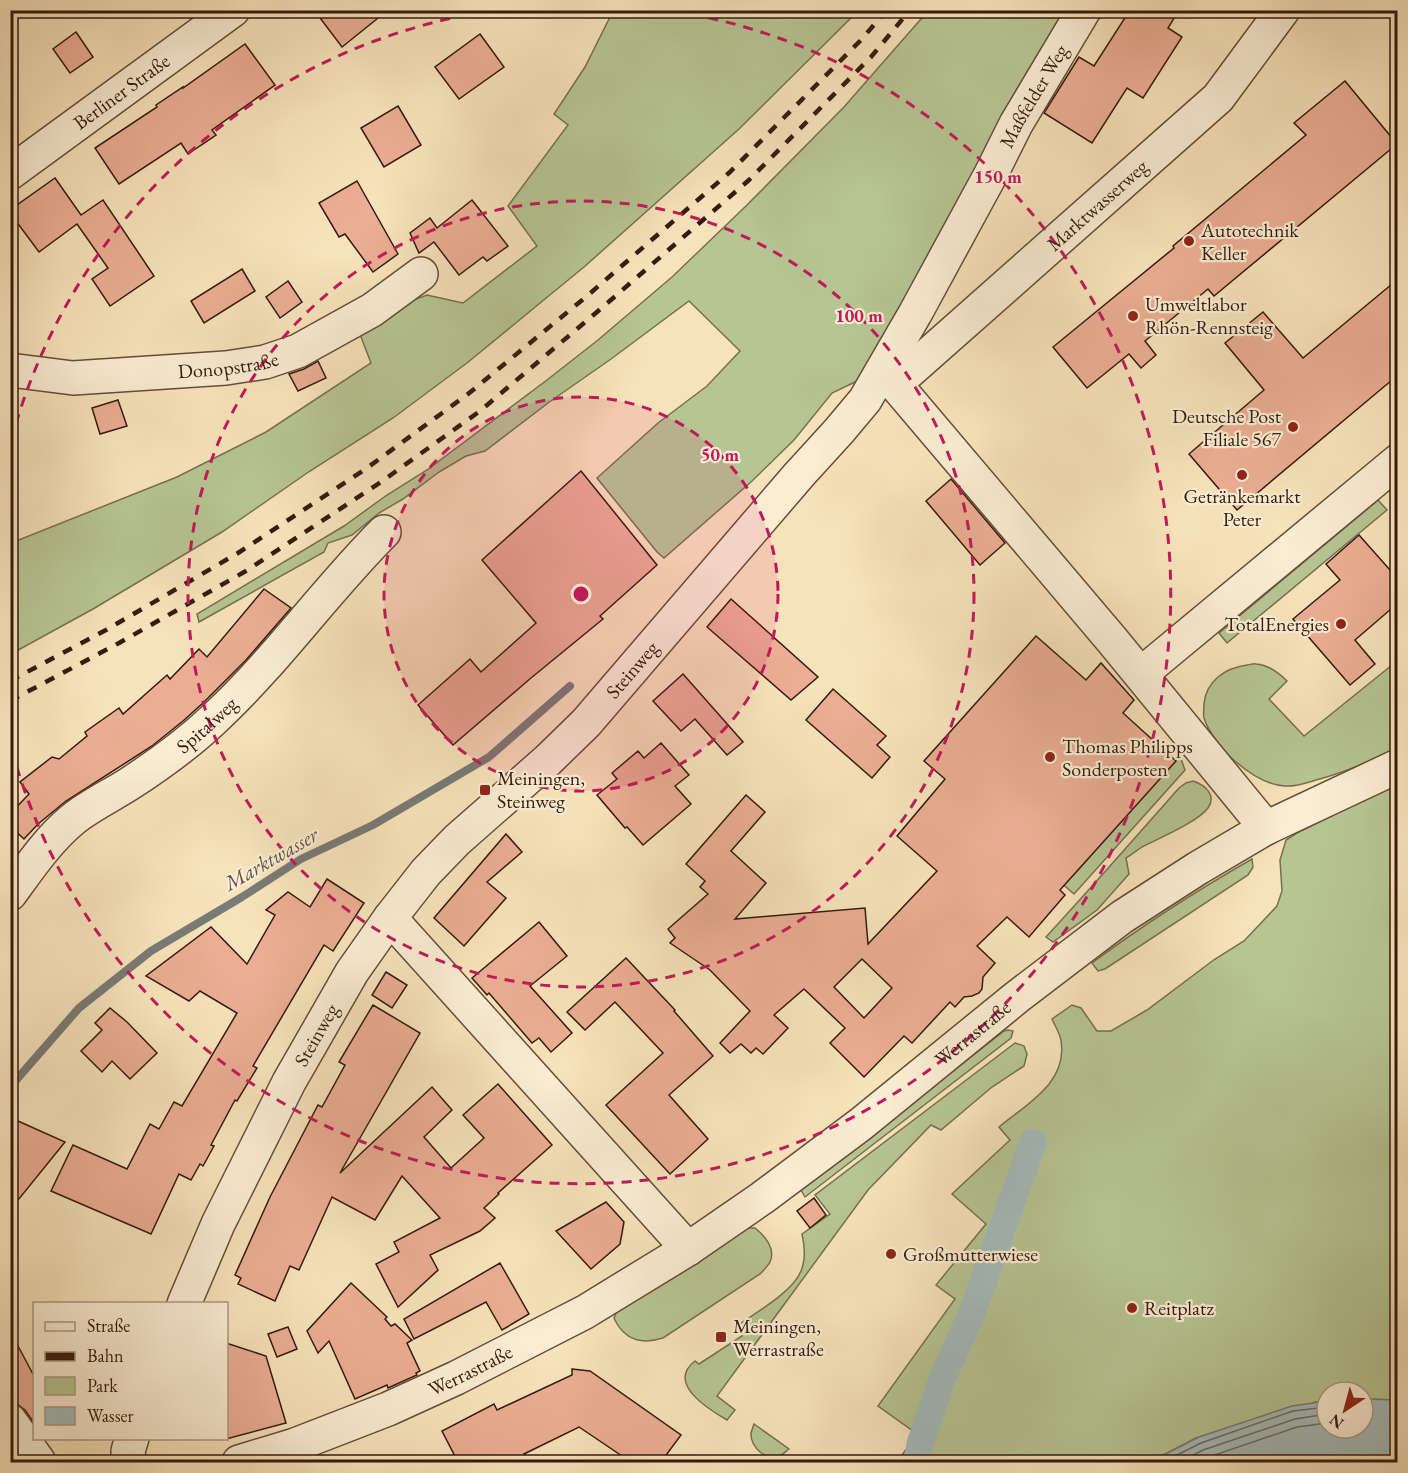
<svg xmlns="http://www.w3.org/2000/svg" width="1408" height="1473" font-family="'EB Garamond',serif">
<rect width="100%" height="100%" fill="#f7e3bb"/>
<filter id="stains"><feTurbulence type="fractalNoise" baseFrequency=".00333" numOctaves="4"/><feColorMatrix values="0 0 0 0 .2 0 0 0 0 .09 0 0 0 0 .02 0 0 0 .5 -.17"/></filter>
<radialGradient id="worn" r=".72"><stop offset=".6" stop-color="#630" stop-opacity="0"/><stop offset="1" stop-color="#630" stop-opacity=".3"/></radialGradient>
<g fill="#b7c594" stroke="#767050" stroke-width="1.5">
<polygon points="613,11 858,11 739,129 584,267 467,363 393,418 310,471 222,532 93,609 11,654 11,543 177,477 266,432 371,363 358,329 389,309 427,295 463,303 537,246 508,206 568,125 554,114 585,67"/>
<polygon points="928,11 1072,11 864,375 857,381 832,393 794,440 751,482 664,558 657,552 597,478 658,423 707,386 740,351 689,301 611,359 548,403 485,451 466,456 439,472 403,499 379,513 352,535 328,543 324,552 199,622 197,614 344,526 387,495 427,470 547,380 598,340 672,277 746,206 844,107"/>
<polygon points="1378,500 1387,510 1227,643 1219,633"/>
<path d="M1397,661V749C1371,761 1344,773 1316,780C1306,783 1295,787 1285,786C1266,785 1250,774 1236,762C1225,753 1208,732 1204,718C1203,714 1204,709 1204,704C1206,681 1225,668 1247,665C1250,665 1253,663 1256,664C1269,665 1279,673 1287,681L1269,699L1304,736Z"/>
<polygon points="1180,756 1185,770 1074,894 1001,830 1013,818 1075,873"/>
<path d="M1193,781C1205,785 1217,795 1208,808C1198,822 1157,839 1142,847C1136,851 1131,855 1126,858L1129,874L1097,910L1053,942L1046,937C1091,888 1135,838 1179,788L1186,783Z"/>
<path d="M1397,783V1400L1363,1399V1392H1327V1401L1316,1402L1196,1438L1150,1462H897L917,1434L878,1406L955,1299L936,1285L986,1224L952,1194L1010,1140L999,1127C1027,1104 1068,1082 1061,1041C1060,1033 1055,1026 1052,1019L1072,1005L1081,1008L1097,1031H1111L1147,1010L1215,959L1244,941L1277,906L1282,891L1280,860L1286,840L1297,833Z"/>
<path d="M1252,859L1253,867L1248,875L1105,969L1098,971L1092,963C1143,925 1196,891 1252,859Z"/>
<polygon points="1008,1030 1013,1031 1011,1038 805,1197 801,1190 1004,1031"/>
<path d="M1015,1043L1024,1046L1027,1054L1024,1066L992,1087L941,1130L931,1125L868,1190L717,1396L735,1410L727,1420C708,1409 666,1383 695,1361L699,1364L742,1336L737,1326C755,1313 793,1292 801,1271C806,1259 805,1247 802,1234L830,1214L815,1195Z"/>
<path d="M744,1228H755C765,1236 776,1249 770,1262C768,1266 763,1271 760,1274L663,1338C641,1345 624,1340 614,1318L618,1309Z"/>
<path d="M754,1424L789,1449C786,1451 784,1454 781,1455C767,1463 750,1447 751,1433C752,1430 753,1427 754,1424Z"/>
</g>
<polygon fill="#a4bbbc" stroke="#787b76" stroke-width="1.5" points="1363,1399 1397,1400 1397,1462 1150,1462 1199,1437 1292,1406 1327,1401 1327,1428 1363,1428"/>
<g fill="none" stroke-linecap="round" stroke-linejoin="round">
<g stroke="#6c6a64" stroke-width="1.5">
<polyline points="1163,1462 1201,1443 1293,1411 1327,1407"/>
<polyline points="1179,1462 1203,1450 1295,1419 1327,1414"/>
<polyline points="1198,1462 1206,1458 1297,1427 1327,1423"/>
</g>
<polyline stroke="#787b76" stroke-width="8" points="10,1087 79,1008 151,951 242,897 301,859 373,825 489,757 570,686"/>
<polyline stroke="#a4bbbc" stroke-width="27" points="917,1462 920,1444 942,1379 972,1313 1033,1142"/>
</g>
<g fill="#ebae94" stroke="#351a0c" stroke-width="1.5" fill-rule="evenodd">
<polygon points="314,10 388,10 342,47"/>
<polygon points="1130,10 1179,10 1168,28 1182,37 1143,98 1127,88 1092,143 1044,113 1079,57 1094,66"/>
<polygon points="76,32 93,57 70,73 53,49"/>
<polygon points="480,34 504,67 459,99 435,67"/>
<polygon points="245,44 275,85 212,130 216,135 188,154 181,143 119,184 95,148 157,107 156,105 183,87 183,88"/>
<polygon points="1345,81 1397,144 1214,296 1208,289 1145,341 1156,355 1141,368 1129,354 1087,388 1053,347 1174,248 1173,246 1306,135 1294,123"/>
<polygon points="398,106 421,145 384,167 361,128"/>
<polygon points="55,178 81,215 103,200 154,276 110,306 92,279 108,268 77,224 39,252 10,213 10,210"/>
<polygon points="357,181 398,254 373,272 345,234 339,237 319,203"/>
<polygon points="472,200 508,246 487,261 483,257 459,275 434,242 419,253 410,233 430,218 437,228"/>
<polygon points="242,269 255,291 204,323 191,301"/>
<polygon points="1398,279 1398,375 1237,510 1189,454 1264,390 1225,343 1263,312 1303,358"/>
<polygon points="288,281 302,302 280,318 266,297"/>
<polygon points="318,361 326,378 298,391 289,374 304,369"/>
<polygon points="118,400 127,426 100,434 92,408"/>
<polygon points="581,471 657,565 600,616 603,619 531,678 453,745 418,705 470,659 481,672 536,623 482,560"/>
<polygon points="951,479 1005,543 980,565 926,501"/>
<polygon points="1359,535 1398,579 1398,603 1355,640 1375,664 1350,685 1293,619 1340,580 1326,564"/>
<polygon points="264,589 291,608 246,660 203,703 183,721 152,746 66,801 38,824 24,839 10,826 10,814 29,794 20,782 52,757 59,759 87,736 85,732 119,708 123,714 167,675 170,679 199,649 207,657"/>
<polygon points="731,599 818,677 791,700 707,627"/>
<path d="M1036,636L1086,680L1101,663L1134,700L1123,713L1176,761L1060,890L1065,895L1029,937L1007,917L977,946L995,963L983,977L982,989L979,993L972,996L964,997L955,1007L950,1002L912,1043L904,1036L864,1077L830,1043L845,1028L804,989L774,1015L788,1028L763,1054L756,1048L751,1053L741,1044L730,1053L720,1043L750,1011L710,970L670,943L675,938L668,929L708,894L700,887L705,881L686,864L746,795L765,812L731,851L766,883L735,919L865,908L868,944L937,871L897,836L945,779L924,761ZM862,959L892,988L864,1018L834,987Z"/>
<polygon points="683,674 743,742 727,755 695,719 681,731 653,701"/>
<polygon points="833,689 886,736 877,745 890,757 872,778 806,720"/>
<polygon points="661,743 689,775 675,786 691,804 643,845 627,827 625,828 597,795 617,779 612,773 638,751 644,758"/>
<polygon points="506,834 522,852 487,882 506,898 464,946 434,918"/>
<polygon points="327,879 364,903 333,951 324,945 253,1066 257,1068 237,1101 235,1100 211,1145 214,1146 203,1166 200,1164 191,1180 179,1174 151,1234 51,1191 73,1145 127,1169 150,1124 159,1129 174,1102 182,1106 237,1013 200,991 189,1001 146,976 211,927 247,964 275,915 266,910 288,892 310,907"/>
<polygon points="539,922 567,956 530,986 572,1033 551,1052 539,1038 532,1043 489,993 487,995 472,978"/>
<polygon points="626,958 675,1010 674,1011 713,1056 669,1095 708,1139 670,1174 606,1105 663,1053 615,1002 585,1030 567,1012"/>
<polygon points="386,972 407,985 392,1008 372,995"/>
<polygon points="373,1005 420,1033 340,1173 432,1087 452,1110 424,1137 451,1168 484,1138 463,1115 498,1084 552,1145 498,1193 499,1194 484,1208 495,1218 480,1231 430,1255 438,1270 398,1307 376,1264 399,1252 394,1242 440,1218 402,1176 375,1220 332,1197 299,1270 290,1266 275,1301 238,1284 241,1278 235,1275 270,1197 318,1105 322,1107 345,1065 339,1062"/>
<polygon points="110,1008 127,1022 157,1053 130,1079 112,1061 102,1072 81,1051 102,1030 95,1023"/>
<polygon points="18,1121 65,1142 10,1210 10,1130"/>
<polygon points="814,1198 826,1215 810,1228 797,1211"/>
<polygon points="606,1202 624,1222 620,1244 591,1269 556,1231"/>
<polygon points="500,1263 529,1314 502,1330 486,1302 414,1339 404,1319"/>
<polygon points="351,1283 387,1317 385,1319 391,1326 395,1324 412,1340 407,1343 420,1371 416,1373 417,1375 388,1388 387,1385 355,1399 329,1341 318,1353 307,1331"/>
<polygon points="288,1327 297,1349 277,1357 268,1334"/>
<polygon points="10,1331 34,1376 34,1423 25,1410 17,1404 10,1391"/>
<polygon points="226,1343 266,1356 286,1423 226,1439"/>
<polygon points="572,1369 590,1371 681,1435 661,1462 631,1462 579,1427 524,1454 535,1462 458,1462 442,1431 494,1404 497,1410 572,1375"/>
</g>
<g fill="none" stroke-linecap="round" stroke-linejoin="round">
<g stroke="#664c38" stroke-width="36">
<g id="minor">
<path id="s1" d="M10,173L233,10"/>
<path id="s2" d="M10,370L73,378L226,368L265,362L298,351L372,310L421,274"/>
<polyline points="881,373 895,384 1112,640 1266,828"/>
<path id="s3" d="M895,384L1218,98L1283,10"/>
<polyline points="1141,674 1398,461"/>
<path id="s4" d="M10,894C29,868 47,841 72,820C87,807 112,795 129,784C160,764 189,743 216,717C277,660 325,591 384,532"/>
<polyline points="390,918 688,1249"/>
<path id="s5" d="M184,1304L218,1224L289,1082L352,972L390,918L426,872L457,840L548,760L586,723L798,476L839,431L865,400L916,312L991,174L1016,124L1084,10"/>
<polyline points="10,1421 39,1462"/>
<polyline points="129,1462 128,1451 132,1438"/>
<path id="s6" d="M239,1462L295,1445L388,1409L456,1378L585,1312L688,1249L762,1198L861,1124L1017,997L1122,917L1198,868L1266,828L1398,766"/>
</g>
</g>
<use href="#minor" stroke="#faedd3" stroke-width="33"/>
<g stroke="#351a0c" stroke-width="4.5" stroke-dasharray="10 10" stroke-linecap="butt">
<polyline points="10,681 106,630 238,553 367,468 468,394 587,296 730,172 860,41 887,10"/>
<polyline points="10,701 119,643 246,571 381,482 480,411 597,312 749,180 871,57 910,10"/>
</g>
</g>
<circle cx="581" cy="594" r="197" fill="#c2185b" fill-opacity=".12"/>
<g fill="none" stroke="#c2185b" stroke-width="3" stroke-dasharray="10 8">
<circle cx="581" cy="594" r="197"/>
<circle cx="581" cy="594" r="393"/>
<path d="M11 441A590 590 0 0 1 489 11M673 11A590 590 0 1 1 11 747"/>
</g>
<g fill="#8f2418" stroke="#faedd3" stroke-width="2">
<circle cx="1189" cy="241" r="6"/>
<circle cx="1133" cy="316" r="6"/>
<circle cx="1293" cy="427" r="6"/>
<circle cx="1242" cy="475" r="6"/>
<circle cx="1341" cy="624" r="6"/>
<circle cx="1050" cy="757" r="6"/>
<rect x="479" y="784" width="12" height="12" rx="3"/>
<circle cx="891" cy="1254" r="6"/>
<circle cx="1132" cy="1308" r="6"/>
<rect x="715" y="1331" width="12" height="12" rx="3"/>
</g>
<g text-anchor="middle" stroke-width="4.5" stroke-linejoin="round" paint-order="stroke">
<g font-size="20" fill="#351a0c" stroke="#faedd3">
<text dy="7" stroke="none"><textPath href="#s1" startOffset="138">Berliner Straße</textPath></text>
<text dy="7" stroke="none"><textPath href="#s5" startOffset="1490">Maßfelder Weg</textPath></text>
<text dy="7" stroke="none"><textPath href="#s3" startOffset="270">Marktwasserweg</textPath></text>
<text dy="7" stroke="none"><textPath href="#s2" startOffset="219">Donopstraße</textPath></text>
<text dy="7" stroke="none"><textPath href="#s5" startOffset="786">Steinweg</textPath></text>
<text dy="7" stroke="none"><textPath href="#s4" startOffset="262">Spitalweg</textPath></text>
<text dy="7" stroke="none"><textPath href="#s6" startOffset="856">Werrastraße</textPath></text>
<text dy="7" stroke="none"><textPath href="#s5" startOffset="300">Steinweg</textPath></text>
<text dy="7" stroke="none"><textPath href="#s6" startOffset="249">Werrastraße</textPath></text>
</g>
<g font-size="20" fill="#351a0c" stroke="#faedd3" text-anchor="start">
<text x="1201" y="237">Autotechnik<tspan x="1201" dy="23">Keller</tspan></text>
<text x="1145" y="311">Umweltlabor<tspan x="1145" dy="23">Rhön-Rennsteig</tspan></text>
<text x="1281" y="423" text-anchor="end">Deutsche Post<tspan x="1281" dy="23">Filiale 567</tspan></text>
<text x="1242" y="503" text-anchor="middle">Getränkemarkt<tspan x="1242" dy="23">Peter</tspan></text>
<text x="1329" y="631" text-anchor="end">TotalEnergies</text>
<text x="1062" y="753">Thomas Philipps<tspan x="1062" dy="23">Sonderposten</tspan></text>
<text x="497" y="785">Meiningen,<tspan x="497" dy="23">Steinweg</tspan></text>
<text x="903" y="1261">Großmutterwiese</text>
<text x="1144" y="1315">Reitplatz</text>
<text x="733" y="1333">Meiningen,<tspan x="733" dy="23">Werrastraße</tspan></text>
</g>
<g font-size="21" font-style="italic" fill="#5c524a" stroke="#faedd3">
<text transform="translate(271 859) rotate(-30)" y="7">Marktwasser</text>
</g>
</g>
<circle cx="581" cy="594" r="9" fill="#c2185b" stroke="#faedd3" stroke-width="3"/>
<g font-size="18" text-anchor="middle" font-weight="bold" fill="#c2185b" stroke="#faedd3" stroke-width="4.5" stroke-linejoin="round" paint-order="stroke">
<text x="998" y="183">150 m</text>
<text x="859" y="322">100 m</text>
<text x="720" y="461">50 m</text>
</g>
<rect width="1408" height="1473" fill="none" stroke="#f7e3bb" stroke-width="36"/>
<rect x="12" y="12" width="1384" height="1449" fill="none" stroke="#351a0c" stroke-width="3"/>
<rect x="18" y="18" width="1372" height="1437" fill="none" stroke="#351a0c" stroke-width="1.5"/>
<rect x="33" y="1302" width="195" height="138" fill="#faedd3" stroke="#ab9983" stroke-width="1.5"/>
<rect x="45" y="1322" width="30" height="9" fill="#faedd3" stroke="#ab9983" stroke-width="1.5"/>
<text x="87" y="1332" font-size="18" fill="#351a0c">Straße</text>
<rect x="45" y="1352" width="30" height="9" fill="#351a0c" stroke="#ab9983" stroke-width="1.5"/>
<text x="87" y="1362" font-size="18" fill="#351a0c">Bahn</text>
<rect x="45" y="1377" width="30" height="18" fill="#b7c594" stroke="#ab9983" stroke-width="1.5"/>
<text x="87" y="1392" font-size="18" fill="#351a0c">Park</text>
<rect x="45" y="1407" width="30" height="18" fill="#a4bbbc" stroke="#ab9983" stroke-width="1.5"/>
<text x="87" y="1422" font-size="18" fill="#351a0c">Wasser</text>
<g transform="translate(1345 1410) rotate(216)"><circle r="28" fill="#faedd3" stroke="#ab9983" stroke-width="1.5"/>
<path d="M0-4.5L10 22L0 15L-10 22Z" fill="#8f2418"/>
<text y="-9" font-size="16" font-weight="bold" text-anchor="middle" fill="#351a0c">N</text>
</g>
<rect width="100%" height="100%" filter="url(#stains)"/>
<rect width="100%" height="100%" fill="url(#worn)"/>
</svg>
